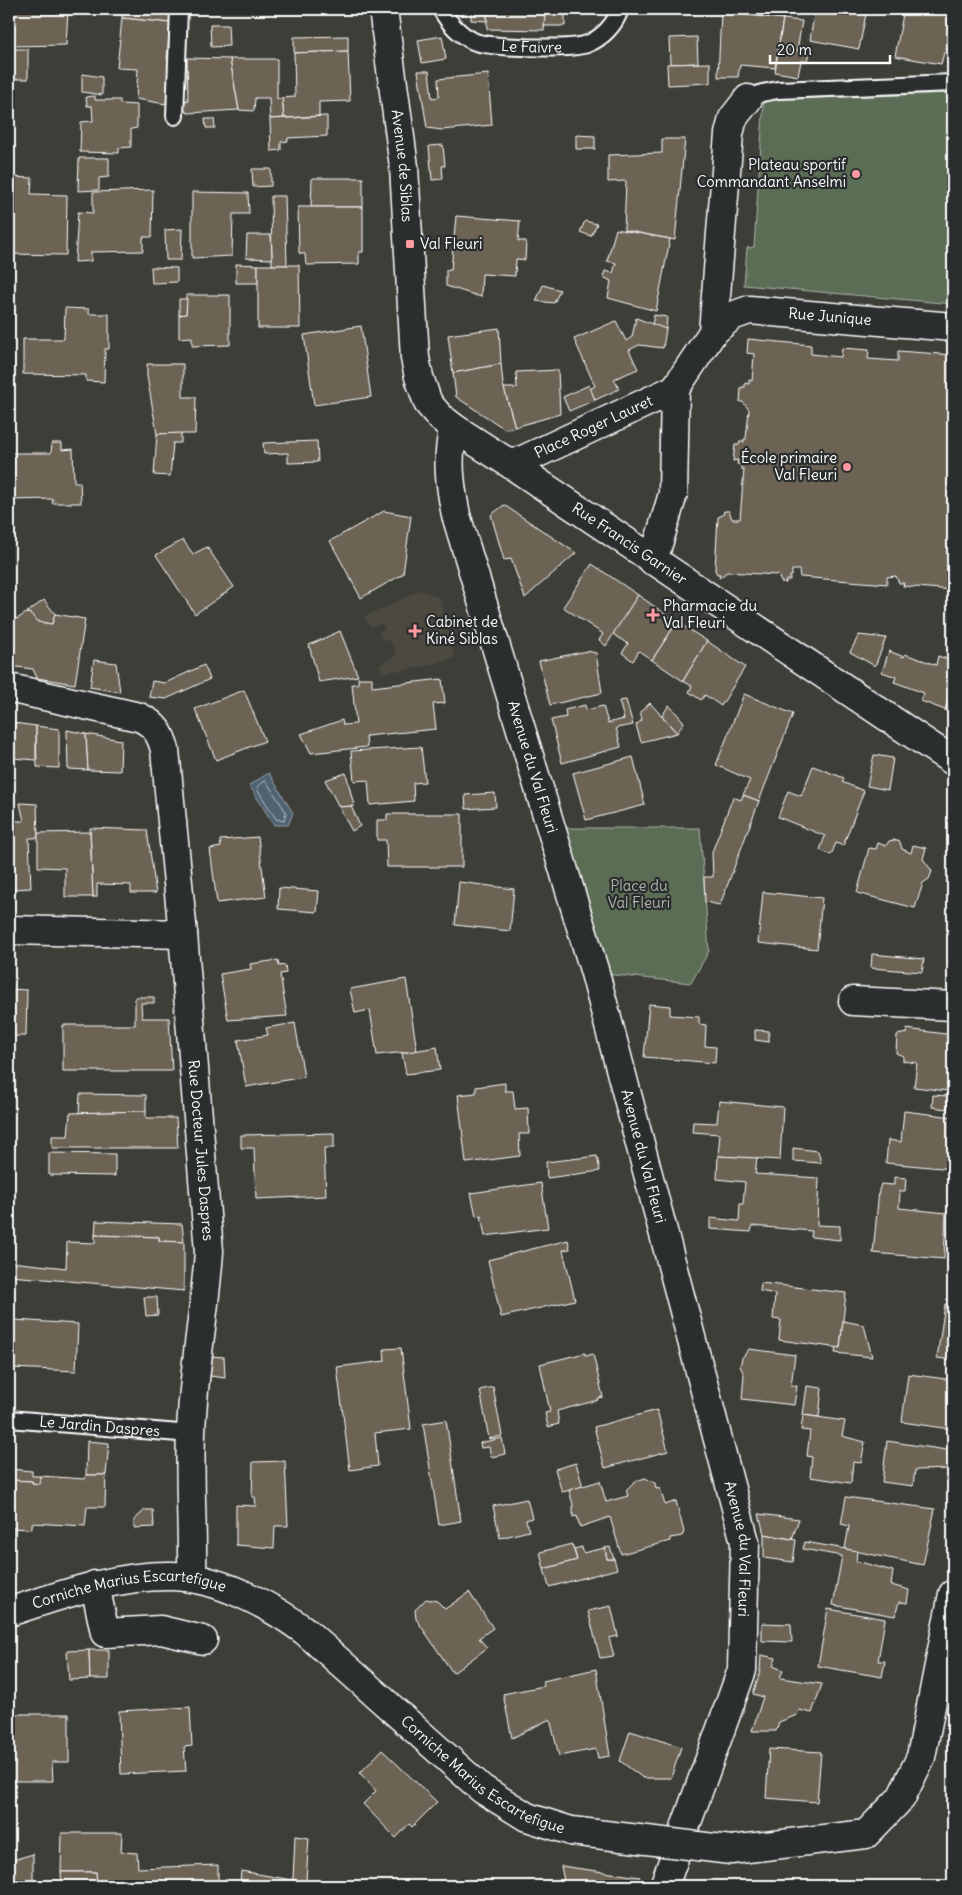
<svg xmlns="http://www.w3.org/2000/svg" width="962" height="1895" font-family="Delius,sans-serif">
<rect width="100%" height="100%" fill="#3e3e39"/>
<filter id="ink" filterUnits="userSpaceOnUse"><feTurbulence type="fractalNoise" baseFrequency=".02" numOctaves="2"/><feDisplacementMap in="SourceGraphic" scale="10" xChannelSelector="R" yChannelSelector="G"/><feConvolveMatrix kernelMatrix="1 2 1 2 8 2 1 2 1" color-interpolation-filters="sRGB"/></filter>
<g filter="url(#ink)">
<polygon fill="#4c4941" points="420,590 440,598 455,658 422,667 383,673 379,665 397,655 389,639 383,641 379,632 385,630 382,623 370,627 365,617"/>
<g fill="#5b6d56" stroke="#adb6aa">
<polygon points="953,93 953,304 744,285 747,248 754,247 764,100"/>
<polygon points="550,828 700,828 709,951 691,983 595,973"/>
</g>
<polygon fill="#4f6272" stroke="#95a1aa" points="269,773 293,813 288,825 274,825 249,785"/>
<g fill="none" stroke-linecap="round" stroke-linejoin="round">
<polygon stroke="#b9c0c7" stroke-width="1" points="266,781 286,812 284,821 276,819 257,789 258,786"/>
</g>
<g fill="#6c6454" stroke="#fff">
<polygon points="9,9 68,9 66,45 9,46"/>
<polygon points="122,9 171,9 170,23 122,18"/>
<polygon points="471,9 566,9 565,14 545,14 544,30 487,29 487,12 471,11"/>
<polygon points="737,9 785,9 783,19 737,13"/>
<polygon points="815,9 867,9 859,49 810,40"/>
<polygon points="904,9 953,9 953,51 945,49 941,64 895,56"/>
<polygon points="471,11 487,12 487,21 471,20"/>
<polygon points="721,12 783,19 775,68 740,65 738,77 718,77"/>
<polygon points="545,14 565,14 565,26 544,26"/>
<polygon points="122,18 170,23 167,59 170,59 166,104 136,99 138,69 117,68"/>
<polygon points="783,19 802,21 797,51 809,53 807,61 801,61 798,76 775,72"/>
<polygon points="210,25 228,25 229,46 211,47"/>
<polygon points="348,36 348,51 294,53 294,37"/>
<polygon points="442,36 446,59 422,63 418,40"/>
<polygon points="697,37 698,63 670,64 669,38"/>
<rect x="9" y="49" width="19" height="30"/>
<polygon points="348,51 350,101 319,102 319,116 284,118 282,98 295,97 294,53"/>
<polygon points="187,58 230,59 239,110 188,113 184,110 185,100 188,101"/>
<polygon points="230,59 277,59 277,99 282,98 284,118 270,119 269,98 255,98 254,111 239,110"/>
<polygon points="710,63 710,83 668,85 667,64"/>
<polygon points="418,71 429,71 432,98 439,97 438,79 488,74 492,125 442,130 427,128"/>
<polygon points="82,74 102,77 102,95 82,92"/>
<polygon points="95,96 95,100 120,100 120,104 137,105 137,128 131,129 131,147 119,148 119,153 80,152 81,122 93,121 92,106 87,106 86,97"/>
<polygon points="327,116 327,136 288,138 288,141 281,142 281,150 271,151 270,119"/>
<polygon points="205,119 214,119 215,128 206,128"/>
<polygon points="576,135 595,136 595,149 576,149"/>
<polygon points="662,139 685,139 675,240 624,230 626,181 608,182 608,155 662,153"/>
<polygon points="443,145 445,166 442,166 443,179 432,180 429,146"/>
<polygon points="79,158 109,158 109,177 99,178 99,190 78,191"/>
<polygon points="252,169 271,169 271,186 253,187"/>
<polygon points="9,177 32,178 31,194 67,195 66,255 9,254"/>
<polygon points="312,178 363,178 363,207 311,207"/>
<polygon points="153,190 152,237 143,237 143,251 91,252 91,261 75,262 78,212 93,213 93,192"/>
<polygon points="192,192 248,193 249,214 233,214 232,256 192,258"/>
<polygon points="271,196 285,196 287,265 272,265"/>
<polygon points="298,207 363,207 363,252 359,252 359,264 306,265 305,254 299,253"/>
<polygon points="456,216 520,221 518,241 526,241 525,260 516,259 515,276 482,274 481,297 446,286 446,270 451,270"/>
<polygon points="585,221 597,224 591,236 580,232"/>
<polygon points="182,229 181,260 166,260 165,230"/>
<polygon points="616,229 670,239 656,311 608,298 611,281 603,277 605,271 613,273 616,263 607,261"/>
<polygon points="247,235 271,235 272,259 246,258"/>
<polygon points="236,264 258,265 258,283 236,283"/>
<polygon points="258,265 299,265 300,328 258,328"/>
<polygon points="151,267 177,268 177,282 152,283"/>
<polygon points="543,285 560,290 554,303 536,301"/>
<polygon points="186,295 230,295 230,345 192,346 192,337 179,338 179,315 186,314"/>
<polygon points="179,299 187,299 186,314 179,315"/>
<polygon points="65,308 89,309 89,314 109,314 109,349 105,349 104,382 86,381 86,375 23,374 23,339 64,339"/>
<polygon points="654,315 667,317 666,329 652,325"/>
<polygon points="636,318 666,329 663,348 639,345 629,350 638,369 614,379 619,389 595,400 590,389 595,386 574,339 616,321 626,341 632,337"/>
<polygon points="361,326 371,397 314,405 304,335"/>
<polygon points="499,328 501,364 453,373 448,335"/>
<polygon points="748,339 811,345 811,354 841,357 842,348 869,350 868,359 898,361 898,351 953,355 953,590 903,586 904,583 899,583 896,576 887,577 887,584 800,577 799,570 792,570 792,576 790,576 790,580 786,580 786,583 781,582 778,575 727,572 719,578 720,574 717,574 715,570 718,517 723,515 724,511 729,511 732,519 740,519 744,469 741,469 741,465 737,464 738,460 733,461 735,445 739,445 740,441 744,442 744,439 746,439 749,410 743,402 740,402 741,387 745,387 745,383 749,384 749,380 752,381 754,354 747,353"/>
<polygon points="147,364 183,364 183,397 196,397 195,434 157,434 147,376"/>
<polygon points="501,364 503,384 515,427 505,429 456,397 453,373"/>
<polygon points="558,370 560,414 515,427 504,388 517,388 516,372"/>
<rect x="9" y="383" width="4" height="7"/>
<polygon points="589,385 595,400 569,411 563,397"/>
<polygon points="181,433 181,443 173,443 170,476 154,475 157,434"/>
<polygon points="317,441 318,462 288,463 288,453 264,454 263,443"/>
<polygon points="52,443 62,443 62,450 73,449 74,482 80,482 81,503 52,503 53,499 9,500 9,453 51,453"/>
<polygon points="504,505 576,553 525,598 511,559 504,560 491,515"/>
<polygon points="384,511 411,516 403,574 361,598 330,541"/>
<polygon points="183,540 193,554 207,547 234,587 195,614 156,555"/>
<polygon points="592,564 638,595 606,646 599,640 603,634 563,607"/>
<polygon points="638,595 677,622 652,660 639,651 633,661 622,653 628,644 613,634"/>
<polygon points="44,600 55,614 52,624 38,622 31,614 26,613"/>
<polygon points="9,611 17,619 26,613 31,614 38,622 52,624 55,614 85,619 75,684 37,678 33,669 9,666"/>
<polygon points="677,622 707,641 683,681 652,660"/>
<polygon points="340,631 358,676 319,682 309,645"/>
<polygon points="859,635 886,638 875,666 850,652"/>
<polygon points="707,641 745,667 721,706 705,695 701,700 689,692 692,686 683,681"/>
<polygon points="587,651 596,653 602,693 550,705 539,661"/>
<polygon points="889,651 904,657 905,654 936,665 938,656 953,661 953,686 945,710 921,701 924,693 894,682 896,677 882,672"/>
<polygon points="94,660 116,663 120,692 90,687"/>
<polygon points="204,665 210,679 166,699 149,697 152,681 165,683"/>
<polygon points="358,678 372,678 372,687 442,679 445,703 433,704 436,729 366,736 367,747 311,753 301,734 342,720 343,725 356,724 352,684 358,684"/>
<polygon points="953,686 953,714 945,710"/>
<polygon points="244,690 265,741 216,760 195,709"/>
<polygon points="744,694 793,714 759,801 743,795 750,780 716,765"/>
<polygon points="626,700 633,725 616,728 621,747 562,763 551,720 566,717 565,710 585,705 586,710 603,706 608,723 624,719 619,701"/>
<polygon points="650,703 677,733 641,742 636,725 642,720 640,712"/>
<polygon points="669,705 684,722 677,733 662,716"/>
<polygon points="14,723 36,726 36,760 13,758"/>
<polygon points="36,726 59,729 59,768 37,767"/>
<polygon points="67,730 86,734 88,770 68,769"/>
<polygon points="86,734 121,740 120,771 88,770"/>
<polygon points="421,747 425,782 413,783 414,801 370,805 368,780 354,781 351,751"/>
<polygon points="874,755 893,758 888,790 867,786"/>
<polygon points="633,757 645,805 586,820 573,773"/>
<polygon points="813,766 844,778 842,782 864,791 843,846 836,843 831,855 820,850 825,836 778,817 788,791 801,796"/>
<polygon points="346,773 354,806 339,807 325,780"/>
<polygon points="495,793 496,807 466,809 465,795"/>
<polygon points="743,795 759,801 720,905 705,902 704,877 713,877 712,852 733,797 741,800"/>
<polygon points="20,803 37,804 38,838 29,838 31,888 14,889 14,897 9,897 9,821 24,821"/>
<polygon points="351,806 360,826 352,831 339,807"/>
<polygon points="387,814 462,814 462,867 387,867 386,840 377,840 377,820 387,820"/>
<polygon points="90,828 147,830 156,893 131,893 131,885 97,884 97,897 93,897"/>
<polygon points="90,832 93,897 65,897 65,868 38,867 38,833"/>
<polygon points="258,837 266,897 217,903 210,849 221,847 220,840"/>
<polygon points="894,840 900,842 902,849 911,853 913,845 926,848 923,859 932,871 929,879 923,883 915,908 857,893 869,848 876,849 878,843 886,846 889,841"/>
<polygon points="459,882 514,889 510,931 455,925"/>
<polygon points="279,888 319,891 317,912 278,909"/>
<polygon points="763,892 822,898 817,949 758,943"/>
<polygon points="872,954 924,959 922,972 871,968"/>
<polygon points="278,960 279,966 285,965 286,973 280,974 287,1016 228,1020 220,974 251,969 250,964"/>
<polygon points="406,979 417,1051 377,1055 370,1010 355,1013 350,989"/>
<polygon points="9,989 27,990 26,1036 9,1036"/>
<polygon points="135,997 154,997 154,1003 141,1003 142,1018 169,1018 172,1071 63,1071 63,1025 135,1025"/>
<polygon points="649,1004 670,1006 670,1015 699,1017 699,1024 706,1025 705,1046 716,1047 715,1063 644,1057"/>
<polygon points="295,1023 304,1077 246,1087 238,1040 268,1035 266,1028"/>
<polygon points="907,1029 953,1035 948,1091 914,1087 917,1063 903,1061 903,1056 896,1053 897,1035 907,1033"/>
<polygon points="755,1030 769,1031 769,1042 755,1040"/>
<polygon points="437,1047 440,1070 406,1074 402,1053"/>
<polygon points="950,1075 953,1075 953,1097 948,1096"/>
<polygon points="505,1083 505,1091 513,1091 515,1109 528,1108 529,1134 519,1134 520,1156 466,1163 458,1095 476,1093 476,1087"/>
<polygon points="80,1094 146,1095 146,1111 79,1113"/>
<polygon points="933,1095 948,1096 947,1109 932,1107"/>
<polygon points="719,1101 783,1107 780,1160 718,1156 720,1134 692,1132 693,1122 717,1123"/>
<polygon points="146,1111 146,1118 176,1118 178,1148 52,1148 52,1136 68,1136 70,1113"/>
<polygon points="904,1111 953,1117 953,1169 886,1163 888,1140 901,1142"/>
<polygon points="334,1133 334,1148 324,1148 326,1196 256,1199 254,1148 241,1148 241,1135"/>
<polygon points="793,1148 818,1151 821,1163 793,1161"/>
<polygon points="49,1153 115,1154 115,1176 49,1175"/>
<polygon points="597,1156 600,1171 547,1178 546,1162"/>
<polygon points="718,1156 757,1158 755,1174 819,1178 817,1225 840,1226 840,1240 811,1237 812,1231 752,1226 751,1232 710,1229 710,1218 739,1221 740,1204 743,1204 745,1182 717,1179"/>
<polygon points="894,1177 906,1178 905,1191 900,1191 899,1208 946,1213 944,1259 873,1253 879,1190 881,1184 894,1185"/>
<polygon points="541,1183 548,1228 485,1236 481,1215 476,1216 471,1193"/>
<polygon points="96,1221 182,1224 184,1242 159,1241 159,1237 95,1235"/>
<polygon points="95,1235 159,1237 159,1241 184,1242 184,1291 10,1276 11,1262 66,1268 67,1242 95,1243"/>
<polygon points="568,1240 570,1249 563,1250 575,1300 501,1317 488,1260"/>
<polygon points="761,1283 846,1293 840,1348 779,1340 781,1320 773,1319 775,1294 760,1291"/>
<polygon points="144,1297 157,1297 158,1315 146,1316"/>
<polygon points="945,1304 953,1305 953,1360 937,1358"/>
<polygon points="14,1320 78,1324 76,1371 11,1368"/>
<polygon points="843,1321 864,1325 872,1357 835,1353 836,1347 840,1348"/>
<polygon points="401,1348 411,1429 375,1433 378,1466 350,1470 337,1367 385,1361 384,1349"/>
<polygon points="749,1349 795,1355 791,1386 797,1386 794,1405 742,1399 744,1374 740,1366 742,1358"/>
<polygon points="585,1353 586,1356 593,1354 603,1397 597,1398 598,1400 557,1411 559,1424 548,1427 545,1413 550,1412 540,1364"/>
<polygon points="209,1356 224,1357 225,1378 210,1376"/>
<polygon points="908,1374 953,1380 950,1429 902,1422"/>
<polygon points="807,1386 822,1388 819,1417 803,1415"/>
<polygon points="493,1387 502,1436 489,1439 480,1390"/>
<polygon points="657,1410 668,1451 605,1468 594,1427"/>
<polygon points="803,1415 845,1421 842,1436 865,1442 861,1463 853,1462 851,1483 810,1477 812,1457 807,1456 810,1431 801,1430"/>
<polygon points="446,1420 461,1521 439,1525 423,1424"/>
<polygon points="502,1438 505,1454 491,1457 489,1447 481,1448 480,1443"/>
<polygon points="87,1441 109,1443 106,1475 86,1475"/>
<polygon points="887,1441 953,1451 953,1469 915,1470 913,1486 882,1482"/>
<polygon points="285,1461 288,1526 275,1526 274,1548 236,1545 236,1505 256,1506 255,1497 252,1497 253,1462"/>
<polygon points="576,1463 583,1487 562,1492 555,1469"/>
<polygon points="9,1469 32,1471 32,1476 40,1476 40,1484 32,1483 32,1481 9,1480"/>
<polygon points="86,1475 106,1475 105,1507 87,1507 85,1526 32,1523 32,1529 9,1528 9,1480 32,1481 32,1483 40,1484 40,1476 85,1479"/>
<polygon points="645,1478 655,1483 656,1489 660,1488 665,1505 676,1501 684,1532 682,1536 670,1538 670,1541 621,1554 610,1517 580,1527 577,1516 573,1517 573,1505 569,1490 600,1481 606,1502 628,1496 626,1490 634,1482"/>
<polygon points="846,1497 935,1509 923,1565 845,1549 849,1526 841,1524"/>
<polygon points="527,1499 532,1518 526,1520 529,1531 500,1538 493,1506"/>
<polygon points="145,1510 153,1510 154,1527 134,1528 134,1520"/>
<polygon points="759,1514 799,1519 792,1539 764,1534"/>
<polygon points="9,1528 14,1528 13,1538 9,1538"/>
<polygon points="764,1534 796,1540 793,1562 764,1558"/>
<polygon points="805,1542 857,1551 856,1561 893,1571 891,1585 909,1590 907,1603 899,1602 895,1616 833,1605 842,1556 803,1549"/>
<polygon points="572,1544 577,1560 544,1569 540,1552"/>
<polygon points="582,1547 583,1553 605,1548 607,1559 614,1559 617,1569 549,1587 544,1569 577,1560 574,1549"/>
<polygon points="610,1547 614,1559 607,1559 605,1548"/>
<polygon points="469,1592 493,1628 479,1638 487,1648 453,1673 416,1619 415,1610 426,1599 437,1601 445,1609"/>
<polygon points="611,1606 618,1636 609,1638 614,1656 600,1658 588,1611"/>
<polygon points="828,1609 885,1619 878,1661 885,1661 882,1677 818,1666"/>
<polygon points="762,1623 791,1624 792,1642 762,1641"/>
<polygon points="89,1650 90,1679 69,1680 67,1651"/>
<polygon points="89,1650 109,1650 109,1679 90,1679"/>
<polygon points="761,1655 776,1658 773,1666 783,1670 780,1678 822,1684 812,1713 799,1710 797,1715 779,1722 776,1731 752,1731 763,1697 753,1694 760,1671"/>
<polygon points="596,1669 610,1756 598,1758 596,1749 559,1756 550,1719 512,1738 503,1694 544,1686 543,1681"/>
<polygon points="190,1707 192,1746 184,1747 186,1771 121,1774 119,1711"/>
<polygon points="10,1714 69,1714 69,1762 52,1762 53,1781 10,1781"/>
<polygon points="630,1731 681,1747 671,1778 643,1778 620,1761"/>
<polygon points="769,1749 821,1752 817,1802 766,1798"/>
<polygon points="382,1750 437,1802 412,1827 409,1824 396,1838 363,1804 376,1791 360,1773"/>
<polygon points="62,1833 122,1833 121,1852 137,1853 138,1868 218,1865 218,1883 97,1884 96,1872 61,1872"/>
<polygon points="295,1836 309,1838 306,1881 293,1880"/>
<polygon points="33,1854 33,1886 9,1886 9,1861"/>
<polygon points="561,1866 640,1877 636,1886 598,1886 599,1882 565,1886"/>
<polygon points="241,1871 292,1880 292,1886 240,1886"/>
<polygon points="61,1872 96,1872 97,1884 62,1886"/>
</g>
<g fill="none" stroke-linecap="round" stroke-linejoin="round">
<g stroke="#fff" stroke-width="20">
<g id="lane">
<path id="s1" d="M441,9C448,22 459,34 473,41C488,48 571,50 587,44C602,38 615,25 620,9"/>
<polyline points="748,99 762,93 778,90 953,83"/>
<polyline points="175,116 179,9"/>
<path id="s2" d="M9,1419L191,1434"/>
</g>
</g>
<g stroke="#fff" stroke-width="31">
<g id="street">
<path id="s3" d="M713,332L732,316L749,310L953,327"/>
<polyline points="675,389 713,332 729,134 733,118 748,99"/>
<path id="s4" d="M454,428C446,457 450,485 456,515L595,973L745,1542L742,1670L664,1886"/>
<path id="s5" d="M512,465L675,389L673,494L653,561"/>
<path id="s6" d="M9,688L139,717C155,724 161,734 165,750L183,934L209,1251C205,1312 193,1372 191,1433C189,1482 193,1530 192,1578"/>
<polyline points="9,930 183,934"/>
<polyline points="853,1001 953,1006"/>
<polyline points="95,1585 105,1633 161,1630 203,1640"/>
</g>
</g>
<g stroke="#fff" stroke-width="31">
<g id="secondary">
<path id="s7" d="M383,9L404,167L415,358L419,377L428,403L440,417L454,428L512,465L953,761"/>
<path id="s8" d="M9,1612C61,1595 116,1575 172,1576C217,1577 270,1605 305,1631L482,1789L527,1817L571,1831"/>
<polyline points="731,1850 866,1834 901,1798 921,1757 953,1594"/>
</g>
</g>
<use href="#lane" stroke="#2a2d2e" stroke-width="16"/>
<use href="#street" stroke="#2a2d2e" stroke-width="28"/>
<use href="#secondary" stroke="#2a2d2e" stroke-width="28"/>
<g stroke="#fff" stroke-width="31" stroke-linecap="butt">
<polyline id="secondary-bridge" points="571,1831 731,1850"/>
</g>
<use href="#secondary-bridge" stroke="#2a2d2e" stroke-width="28"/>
</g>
</g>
<g fill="#ff9aa2" stroke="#2a2d2e" stroke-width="2">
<circle cx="856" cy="174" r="5"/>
<rect x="405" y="239" width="10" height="10" rx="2.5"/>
<circle cx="847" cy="467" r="5"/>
<path d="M650.5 607.5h5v5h5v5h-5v5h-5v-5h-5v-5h5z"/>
<path d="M412.5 623.5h5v5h5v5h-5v5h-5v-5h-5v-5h5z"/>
</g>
<g text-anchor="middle" stroke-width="4.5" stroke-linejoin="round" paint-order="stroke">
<g font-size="15" fill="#fff" stroke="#2a2d2e">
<text dy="5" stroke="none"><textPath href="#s1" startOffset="105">Le Faivre</textPath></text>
<text dy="5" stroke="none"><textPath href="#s7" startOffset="158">Avenue de Siblas</textPath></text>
<text dy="5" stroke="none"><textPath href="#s3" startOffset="124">Rue Junique</textPath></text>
<text dy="5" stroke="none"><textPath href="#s5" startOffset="90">Place Roger Lauret</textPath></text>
<text dy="5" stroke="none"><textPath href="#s7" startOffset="644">Rue Francis Garnier</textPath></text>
<text dy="5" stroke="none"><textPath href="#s4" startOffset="351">Avenue du Val Fleuri</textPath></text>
<text dy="5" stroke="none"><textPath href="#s6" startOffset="579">Rue Docteur Jules Daspres</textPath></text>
<text dy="5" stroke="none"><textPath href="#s4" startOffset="756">Avenue du Val Fleuri</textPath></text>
<text dy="5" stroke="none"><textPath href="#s2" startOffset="91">Le Jardin Daspres</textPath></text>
<text dy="5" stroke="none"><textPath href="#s4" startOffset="1161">Avenue du Val Fleuri</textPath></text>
<text dy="5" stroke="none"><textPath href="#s8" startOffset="124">Corniche Marius Escartefigue</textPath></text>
<text dy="5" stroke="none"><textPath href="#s8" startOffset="544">Corniche Marius Escartefigue</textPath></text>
</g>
<g font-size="15" fill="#fff" stroke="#2a2d2e" text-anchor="start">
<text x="846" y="170" text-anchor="end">Plateau sportif<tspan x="846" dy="17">Commandant Anselmi</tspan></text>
<text x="420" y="249">Val Fleuri</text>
<text x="837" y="463" text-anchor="end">École primaire<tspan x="837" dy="17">Val Fleuri</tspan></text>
<text x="663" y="611">Pharmacie du<tspan x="663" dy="17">Val Fleuri</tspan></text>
<text x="426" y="627">Cabinet de<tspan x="426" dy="17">Kiné Siblas</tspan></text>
</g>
<g font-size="15" fill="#adb6aa" stroke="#2a2d2e">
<text x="639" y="891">Place du<tspan x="639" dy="17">Val Fleuri</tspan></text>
</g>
</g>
<rect width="962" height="1895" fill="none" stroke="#2a2d2e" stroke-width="30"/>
<rect x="15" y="15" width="932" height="1865" fill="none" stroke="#fff" stroke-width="2" filter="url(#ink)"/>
<path d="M770 55v8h120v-8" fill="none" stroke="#ffffff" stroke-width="2.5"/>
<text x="777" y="55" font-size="15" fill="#ffffff" stroke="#2a2d2e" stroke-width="4" paint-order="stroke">20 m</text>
</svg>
